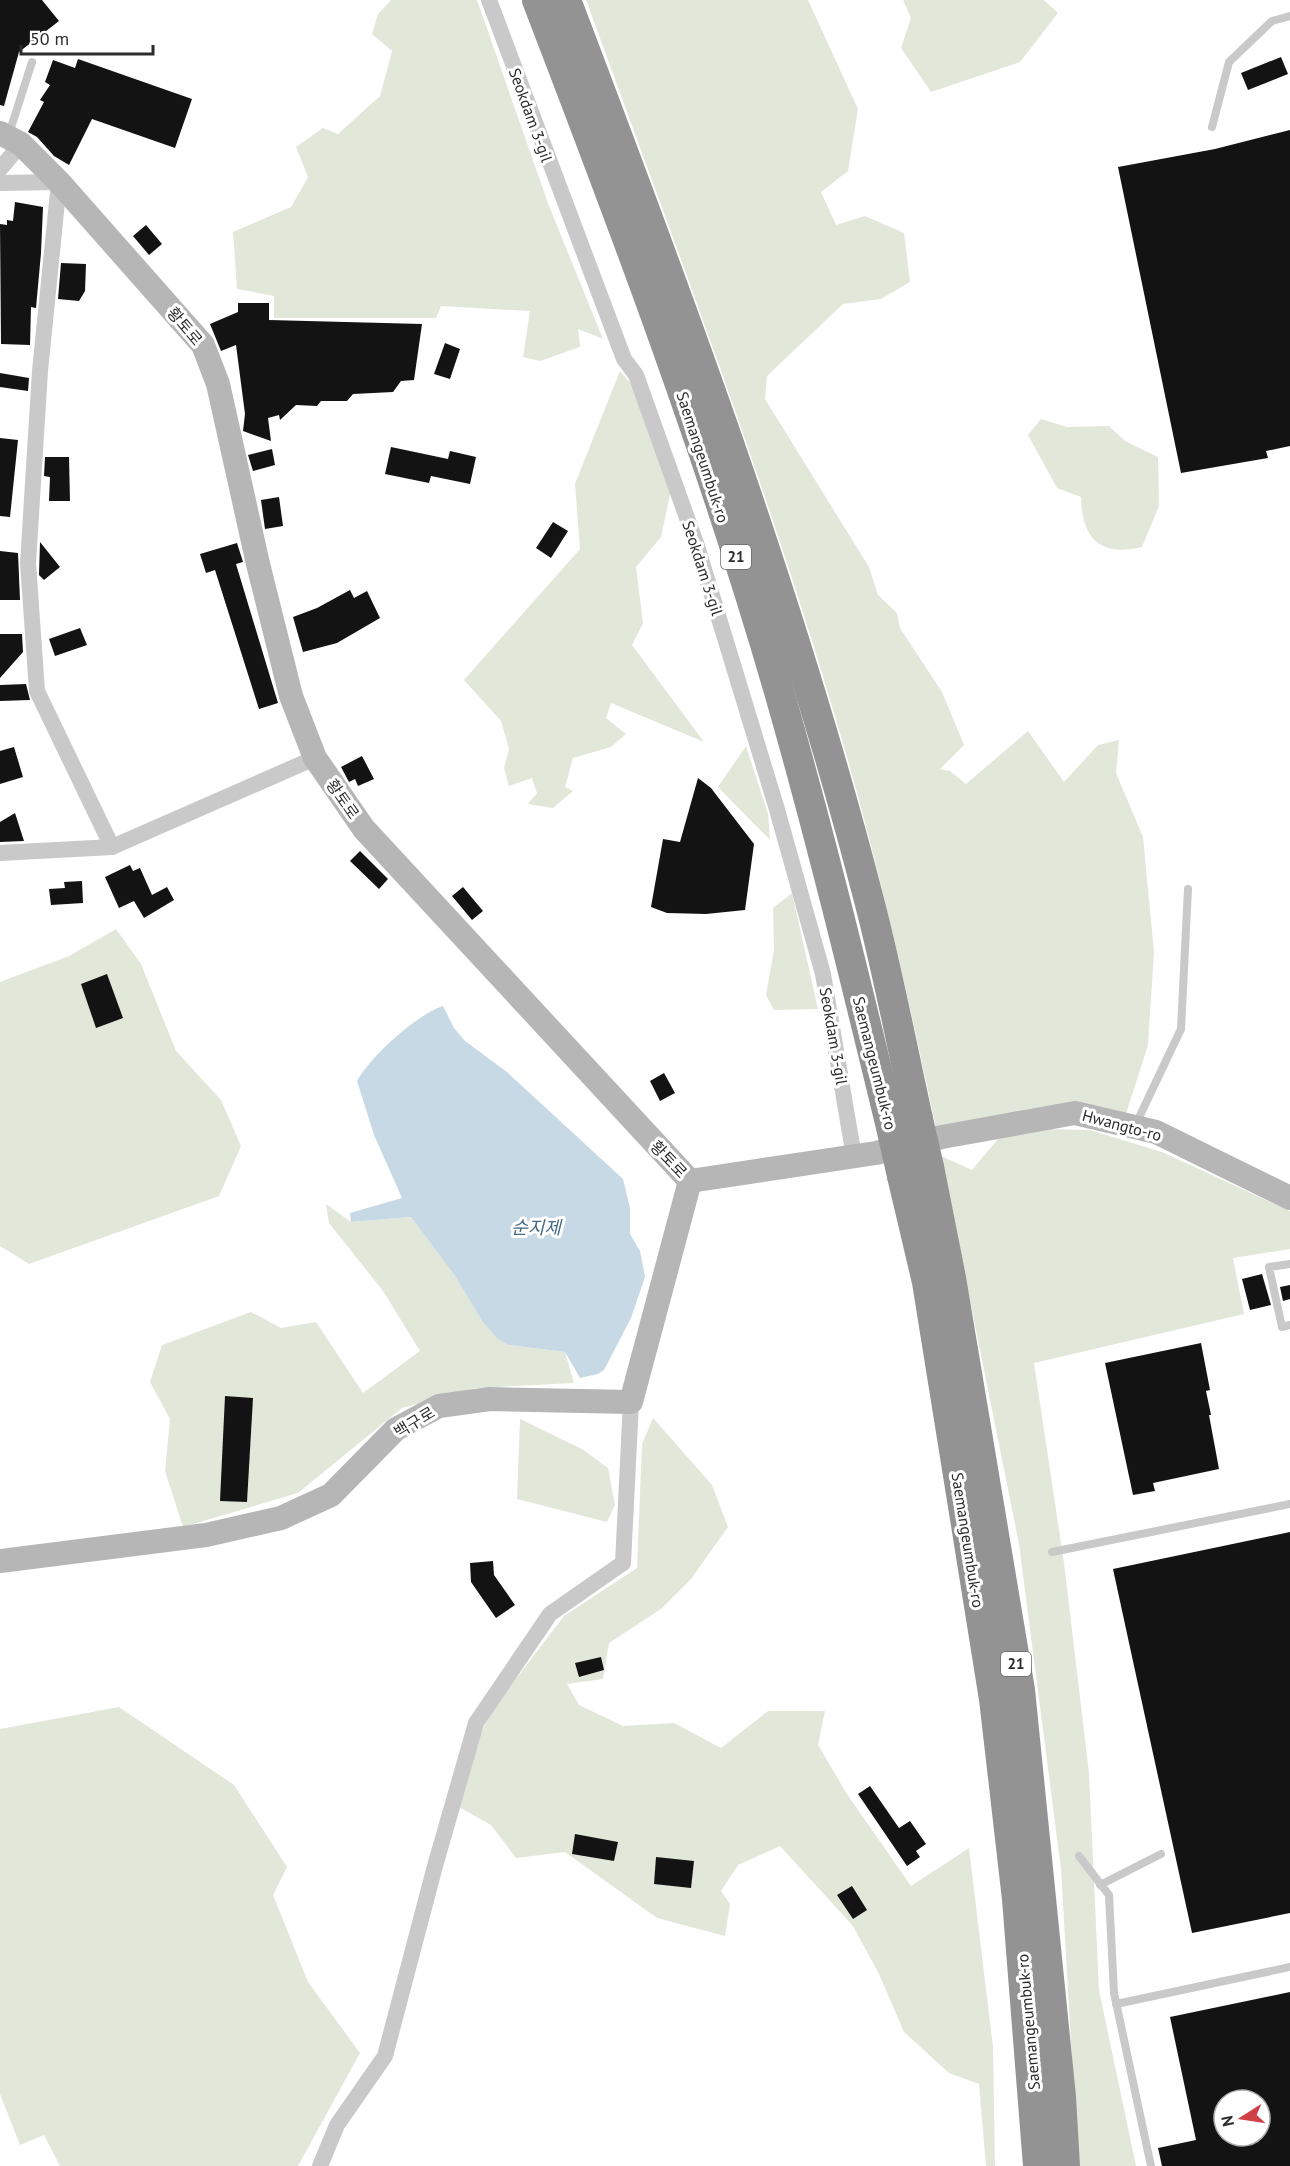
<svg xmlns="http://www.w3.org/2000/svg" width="1290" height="2166" font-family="'PT Sans','Noto Sans KR',sans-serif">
<rect width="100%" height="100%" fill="#fff"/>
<g fill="#e1e8da">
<polygon points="391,0 477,0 549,206 603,339 578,329 580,347 540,361 523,357 530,311 441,306 436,318 274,318 274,296 237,289 233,232 291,207 308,177 296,147 323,128 338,134 380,96 392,51 372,34 378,14"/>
<path d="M586,0H808L858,109L848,171L821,192L836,225L865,216L904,233L910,282L881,299L843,304L767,376L765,399L869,567L878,595L897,613L900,628L942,692L964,745L940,769L950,771L966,784L1028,731L1064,782L1098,745L1119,740L1116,773L1143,837L1154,952L1148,1045L1126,1114L936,1128C910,1005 883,884 849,764C775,505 678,253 586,0Z"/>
<polygon points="903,0 1044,0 1058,13 1020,62 931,92 901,48 911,18"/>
<polygon points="620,371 634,387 671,490 661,537 636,567 643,623 632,645 704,742 611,703 606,718 626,734 611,747 573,758 565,787 573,791 553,808 528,804 537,793 532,778 509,786 504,768 509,749 501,721 464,680 580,549 575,484"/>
<path d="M1041,419L1067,427L1109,426L1125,441L1158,457L1159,506L1142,547C1100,557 1082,539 1081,497L1057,488L1028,435Z"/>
<polygon points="746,746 768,814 770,840 718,787"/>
<polygon points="792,893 818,1009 774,1010 766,995 774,950 773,908"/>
<polygon points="116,929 141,964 176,1051 221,1100 241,1146 219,1196 29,1264 0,1246 0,982 69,956"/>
<polygon points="1042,1129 1090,1130 1162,1152 1290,1211 1290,1249 1233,1258 1244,1314 1034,1363 1064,1563 1089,1773 1099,1990 1136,2166 1078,2166 1061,1869 1019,1544 941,1156 972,1170 998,1139"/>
<polygon points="326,1204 351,1222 411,1217 455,1276 482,1321 508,1345 565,1352 574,1383 476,1388 402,1408 298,1493 183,1527 165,1471 170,1419 150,1382 162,1345 251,1312 281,1328 316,1322 363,1393 420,1351 383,1291 329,1223"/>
<polygon points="653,1418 712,1485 728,1527 691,1579 661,1609 609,1643 603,1679 567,1684 579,1705 623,1726 674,1723 721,1748 768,1711 825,1711 818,1745 847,1794 911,1886 969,1848 993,2047 995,2166 986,2166 979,2084 949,2073 904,2032 879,1974 853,1926 780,1846 738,1865 721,1891 730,1904 725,1936 657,1918 565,1852 516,1858 491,1825 459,1807 479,1736 496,1705 564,1616 637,1568 642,1444"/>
<polygon points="520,1419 582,1449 608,1468 615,1505 607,1522 517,1499"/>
<polygon points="119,1707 234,1785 287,1867 273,1895 308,1982 360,2053 298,2166 60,2166 44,2135 20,2145 0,2094 0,1729"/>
</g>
<path fill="#c8d9e6" d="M443,1006L454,1028L465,1041L507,1072L623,1179L630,1208V1234L640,1251L645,1277L631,1318L604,1370L598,1374L580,1378L565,1352L508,1345L497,1338L482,1321L455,1276L411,1217L351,1222L350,1213L402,1198L374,1135L357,1081C371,1056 416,1015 443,1006Z"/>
<g fill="#131313" fill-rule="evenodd">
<polygon points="0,0 42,0 59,21 19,52 4,106 0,105"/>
<polygon points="1281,57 1288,74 1248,90 1241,73"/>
<polygon points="78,59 192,99 175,148 92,119 69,165 54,156 37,137 28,132 44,102 40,100 50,85 45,82 53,60 75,68"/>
<polygon points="1290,130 1290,446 1266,451 1268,458 1181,473 1118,167 1215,149"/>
<polygon points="15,202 43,207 41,253 36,308 31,307 30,345 1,344 0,224 7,225 7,220 13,221"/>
<polygon points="146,225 162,244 149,255 133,236"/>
<polygon points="61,263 86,264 85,291 79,301 58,299"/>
<polygon points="238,303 269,303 269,320 422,324 414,380 401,381 393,392 353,394 347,401 321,401 317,406 296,405 280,420 279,415 268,418 271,441 243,431 245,414 236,345 221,351 210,324 238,312"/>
<polygon points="445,343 460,349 450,379 434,374"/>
<polygon points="0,373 29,378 28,391 0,387"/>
<polygon points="0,438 18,440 10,517 0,516"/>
<polygon points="391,447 448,459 450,451 476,457 470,484 431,476 429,483 385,474"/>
<polygon points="272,449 275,465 253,471 248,455"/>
<polygon points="45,457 69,457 70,501 49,501 50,477 44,476"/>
<polygon points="279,497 283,526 265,529 261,500"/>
<polygon points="553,522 568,531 551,558 536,548"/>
<polygon points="40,542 60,567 44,580 39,575"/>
<polygon points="237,543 243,562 236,564 278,703 259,709 215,570 206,573 200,554"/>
<polygon points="0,551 18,553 20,600 0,600"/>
<polygon points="350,590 354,598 367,591 380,618 337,643 303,652 293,617 317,608"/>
<polygon points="80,628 87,645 55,656 49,639"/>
<polygon points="0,634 22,634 23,652 0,678"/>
<polygon points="26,684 30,700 0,701 0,685"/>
<polygon points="14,747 23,777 0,784 0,751"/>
<polygon points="362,756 374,779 358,786 355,779 349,782 341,767"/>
<polygon points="698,778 711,788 754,844 745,910 706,914 667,913 651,907 663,839 680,842"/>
<polygon points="15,813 24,841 0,842 0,822"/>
<polygon points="360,851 388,879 379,889 350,861"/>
<polygon points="130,865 133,871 140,868 152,895 167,887 174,900 144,918 134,901 119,908 105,877"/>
<polygon points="82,881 83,903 51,905 49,889 65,888 64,882"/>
<polygon points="463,887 483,911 472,920 452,896"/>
<polygon points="107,974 123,1018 96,1028 81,984"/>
<polygon points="664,1073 675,1093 660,1101 650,1081"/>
<polygon points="1262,1274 1271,1305 1250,1310 1242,1279"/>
<polygon points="1290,1285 1290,1299 1283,1301 1280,1287"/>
<polygon points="1201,1343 1210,1390 1206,1391 1211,1415 1209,1415 1219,1469 1153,1483 1155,1491 1133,1495 1105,1363"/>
<polygon points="225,1396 253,1398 247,1502 220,1501"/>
<polygon points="1290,1532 1290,1913 1192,1933 1113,1569"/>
<polygon points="493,1561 494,1575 515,1605 496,1618 471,1582 470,1563"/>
<polygon points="601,1657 604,1670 579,1677 575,1663"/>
<polygon points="870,1786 899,1828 910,1821 926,1844 916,1851 920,1857 907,1866 858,1794"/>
<polygon points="575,1834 618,1842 614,1861 572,1854"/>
<polygon points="656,1857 694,1861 691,1888 654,1884"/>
<polygon points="852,1886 867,1910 853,1919 837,1895"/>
<path d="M1290,1992V2166H1162L1158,2148L1196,2140L1170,2017ZM1224,2100H1260V2136H1224Z"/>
</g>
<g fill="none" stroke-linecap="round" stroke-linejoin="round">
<g stroke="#c9c9c9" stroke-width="8">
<polyline points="1212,127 1229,62 1272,21 1290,16"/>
<polyline points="9,134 32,62"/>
<polyline points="1135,1126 1181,1029 1188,889"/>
<polyline points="1290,1264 1269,1267 1282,1327 1290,1325"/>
<polyline points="1052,1552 1290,1504"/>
<polyline points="1079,1856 1109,1895 1114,1993 1151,2166"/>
<polyline points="1100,1885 1161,1854"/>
<polyline points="1116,2004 1290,1967"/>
</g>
<g stroke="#c9c9c9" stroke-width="16">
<polyline points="489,0 624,359 636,375 697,546 776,806 823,974 854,1157"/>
<polyline points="0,169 21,144"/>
<polyline points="0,183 59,182 40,371 28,563 37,691 112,847"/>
<polyline points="0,853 112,847 315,758"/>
<polyline points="320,2166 337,2125 385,2056 435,1866 476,1723 550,1614 623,1563 631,1402"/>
</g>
<g stroke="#b6b6b6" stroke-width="24">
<polyline points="0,133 21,144 59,182 203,345 218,384 258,564 291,696 315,758 364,829 690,1181 876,1153 942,1137 1075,1113 1156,1132 1290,1198"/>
<polyline points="0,1561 206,1535 281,1518 331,1495 396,1429 439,1406 490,1399 631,1402 690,1181"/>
</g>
<g stroke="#939393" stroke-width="30">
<path d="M537,0C625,229 712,459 780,695C821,838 856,983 891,1127"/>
<path d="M566,0C678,295 790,594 869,900C888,973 902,1046 918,1119"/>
<polyline points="929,1167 951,1278 1020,1690 1061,2097 1065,2166"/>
<polyline points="902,1176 927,1282 994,1699 1017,1899 1038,2166"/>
</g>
<g stroke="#939393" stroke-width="30">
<polyline points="918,1119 929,1167"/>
<polyline points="891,1127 902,1176"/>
</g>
</g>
<g text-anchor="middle" stroke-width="6" stroke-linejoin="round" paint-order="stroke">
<g fill="#fff" stroke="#6b6b6b" stroke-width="1.5">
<rect x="721" y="545" width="30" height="24" rx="4.5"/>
<rect x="1001" y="1652" width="30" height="24" rx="4.5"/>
</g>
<g font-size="15" font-weight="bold" fill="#2c2c2c">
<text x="736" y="562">21</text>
<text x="1016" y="1669">21</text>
</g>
<g font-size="16" fill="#2c2c2c" stroke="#fff">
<text transform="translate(531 115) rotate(70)" y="6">Seokdam 3-gil</text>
<text transform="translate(185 326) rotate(50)" y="6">황토로</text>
<text transform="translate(703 457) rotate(72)" y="6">Saemangeumbuk-ro</text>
<text transform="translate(703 568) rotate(72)" y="6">Seokdam 3-gil</text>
<text transform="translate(343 799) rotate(55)" y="6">황토로</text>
<text transform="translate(834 1036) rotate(80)" y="6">Seokdam 3-gil</text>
<text transform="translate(875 1063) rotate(76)" y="6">Saemangeumbuk-ro</text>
<text transform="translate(1122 1125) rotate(15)" y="6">Hwangto-ro</text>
<text transform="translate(669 1159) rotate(46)" y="6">황토로</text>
<text transform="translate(414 1422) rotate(-31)" y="6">백구로</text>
<text transform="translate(968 1540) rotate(81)" y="6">Saemangeumbuk-ro</text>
<text transform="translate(1028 2022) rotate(-95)" y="6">Saemangeumbuk-ro</text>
</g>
<g font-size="18" font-style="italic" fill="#446983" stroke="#fff">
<text x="536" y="1234">순지제</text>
</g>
</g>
<g transform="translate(1242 2118) rotate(258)"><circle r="28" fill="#ffffff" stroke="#ababab" stroke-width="1.5"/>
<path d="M0-4.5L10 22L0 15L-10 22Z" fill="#d04047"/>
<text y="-9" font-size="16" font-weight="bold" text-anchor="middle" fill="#2c2c2c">N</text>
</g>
<path d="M21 45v9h132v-9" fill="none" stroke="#2c2c2c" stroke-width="3"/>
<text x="30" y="45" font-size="18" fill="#2c2c2c" stroke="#ffffff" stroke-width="4.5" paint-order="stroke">50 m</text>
</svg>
